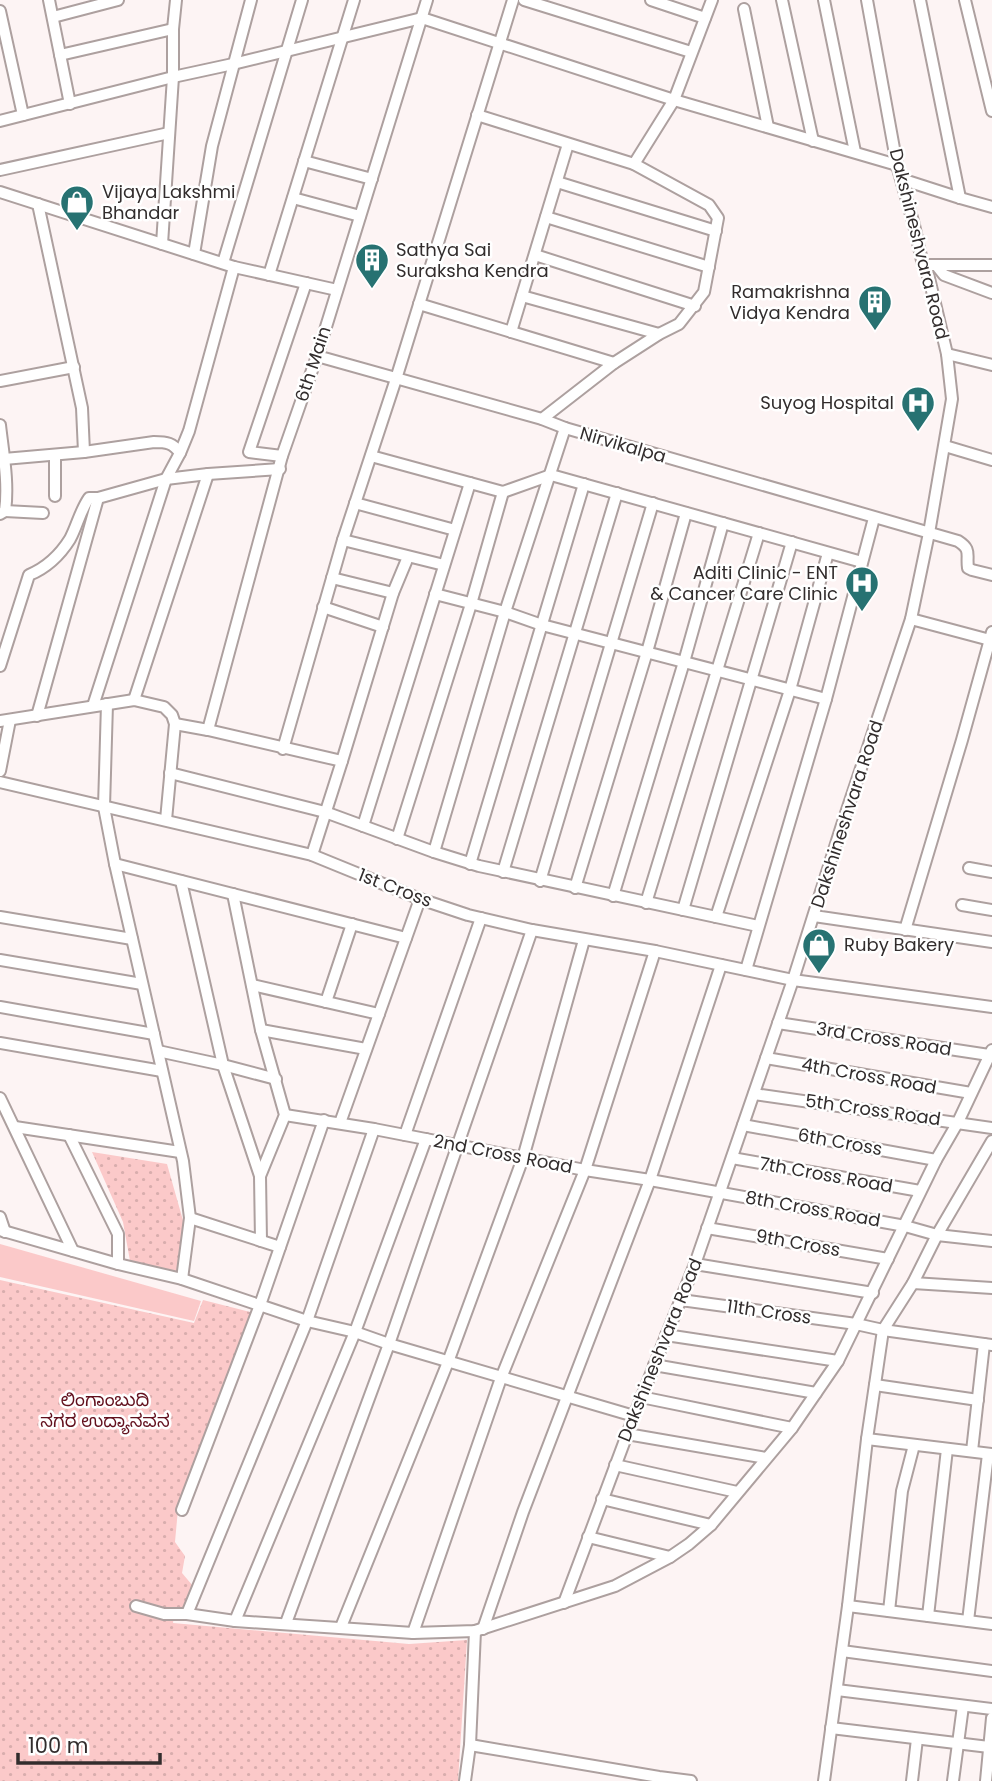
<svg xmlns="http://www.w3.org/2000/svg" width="992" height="1781" font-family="Poppins,'Noto Sans Kannada',sans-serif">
<defs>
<pattern id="park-dots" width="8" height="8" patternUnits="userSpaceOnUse" patternTransform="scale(1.75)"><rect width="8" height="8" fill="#fbc9c9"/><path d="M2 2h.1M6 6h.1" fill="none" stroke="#d8adad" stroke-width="1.8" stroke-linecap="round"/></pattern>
</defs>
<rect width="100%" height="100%" fill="#fdf4f4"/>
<polygon fill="#fbc9c9" points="0,1244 201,1301 194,1321 0,1277"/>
<g fill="url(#park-dots)">
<polygon points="92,1152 167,1164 184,1224 177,1272 130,1261 123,1222"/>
<polygon points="0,1280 194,1323 203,1300 254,1313 178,1509 175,1542 185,1556 182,1573 193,1586 186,1609 175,1607 173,1623 409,1644 467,1640 458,1781 0,1781"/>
</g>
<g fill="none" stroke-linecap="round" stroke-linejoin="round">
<g stroke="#ada09f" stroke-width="14">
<g id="minor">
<polyline points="49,0 70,104"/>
<polyline points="524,0 691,52"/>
<polyline points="651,0 705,18"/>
<polyline points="782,0 813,141"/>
<polyline points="824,0 855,152"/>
<polyline points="920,0 960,198"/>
<polyline points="965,0 992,111"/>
<polyline points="744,9 768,127"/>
<polyline points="0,11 23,115"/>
<polyline points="53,17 118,0"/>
<polyline points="60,55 173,29"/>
<polyline points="477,115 634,164 709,205 718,218 704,292 679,324 659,334 614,363 542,419"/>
<polyline points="0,121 173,77 233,64 422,18 674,100 897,165"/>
<polyline points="304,161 372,179"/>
<polyline points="634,164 674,100 712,0"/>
<polyline points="0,170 169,133"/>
<polyline points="901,179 960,198 992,207"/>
<polyline points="557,182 716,231"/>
<polyline points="0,192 234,267 337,290"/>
<polyline points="293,198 360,216"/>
<polyline points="38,204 82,408 84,452"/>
<polyline points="546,217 709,267"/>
<polyline points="162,244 173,77 173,29 176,0"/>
<polyline points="194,254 212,146 251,0"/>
<polyline points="535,255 695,306"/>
<polyline points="223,263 302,0"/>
<polyline points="923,265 992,265"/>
<polyline points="936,265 944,275 992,293"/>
<polyline points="269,275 354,0"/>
<polyline points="522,296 659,334"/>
<polyline points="419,304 614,363"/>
<polyline points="511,332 568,144"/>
<polyline points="947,354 992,365"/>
<path d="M317,356L542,419L565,428L958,541C972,550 966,554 968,568L972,570L992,575"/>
<polyline points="0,381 74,367"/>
<path d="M0,425C3,452 9,483 5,511L0,514"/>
<polyline points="945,446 992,460"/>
<polyline points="282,456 249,452 306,283"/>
<polyline points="371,456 503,492 551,475 862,562"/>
<path d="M4,459L84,452L154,442C167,442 173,443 180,453"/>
<polyline points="55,496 55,455"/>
<polyline points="355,503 455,530"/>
<polyline points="5,511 43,513"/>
<polyline points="343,540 444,565"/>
<polyline points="332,578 393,593"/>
<polyline points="435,594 505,612 542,625 826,699"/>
<polyline points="323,607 383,627"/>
<polyline points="911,619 990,640"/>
<path d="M0,666L29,575C46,568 60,555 70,539C77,526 80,511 89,498H98"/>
<polyline points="134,700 208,474"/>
<polyline points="107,704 104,807 115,864 183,1161 190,1218 182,1279"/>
<polyline points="93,706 166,479 180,453 189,431 234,267"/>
<polyline points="37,716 98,498 166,479 208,474 280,469"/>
<polyline points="0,721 134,700 164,707 172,715 175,724 166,820"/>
<polyline points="175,724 208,730 342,761"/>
<polyline points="208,730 282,456 317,356 427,0"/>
<polyline points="283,749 343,540 396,379 513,0"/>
<polyline points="0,771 10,720"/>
<polyline points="170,773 325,812 434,852 479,866 758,926"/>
<polyline points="0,782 312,855 420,899 468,915 532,930 655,951 793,980 992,1007"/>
<polyline points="363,826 470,483"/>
<polyline points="397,839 471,604 503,492"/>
<polyline points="434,852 505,612 565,428"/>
<polyline points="312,855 342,761 393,593 408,557"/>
<polyline points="115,864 406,938"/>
<polyline points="470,864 584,484"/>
<polyline points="969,868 992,872"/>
<polyline points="503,872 617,493"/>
<polyline points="181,881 223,1065 260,1176 261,1241"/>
<polyline points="540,881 653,503"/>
<polyline points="575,888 647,652 686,513"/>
<polyline points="233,894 261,1030 285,1115 260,1176"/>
<polyline points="613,896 684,662 723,523"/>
<polyline points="646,903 759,533"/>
<polyline points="962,905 992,910"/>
<polyline points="683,910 792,542"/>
<polyline points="814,916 992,942"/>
<polyline points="0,917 132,939"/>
<polyline points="716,917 790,690 828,553"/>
<polyline points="905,930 962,740 992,632"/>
<polyline points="0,960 142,984"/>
<polyline points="746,970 826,699 874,518"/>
<polyline points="252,985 379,1014"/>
<polyline points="326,1002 352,924"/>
<polyline points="0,1007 154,1034"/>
<polyline points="778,1023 989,1055"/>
<polyline points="261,1030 366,1049"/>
<polyline points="0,1043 162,1071"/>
<polyline points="158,1051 223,1065 276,1079"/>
<polyline points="766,1058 971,1093"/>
<polyline points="754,1094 992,1128"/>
<polyline points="0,1098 73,1251"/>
<polyline points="285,1115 374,1129 585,1170 650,1180 905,1226 937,1235 992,1241"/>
<polyline points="340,1123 420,899"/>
<polyline points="743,1125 936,1160"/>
<polyline points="15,1127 180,1152"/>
<polyline points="69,1135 118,1234 118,1264"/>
<polyline points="405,1135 481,918"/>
<polyline points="732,1158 920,1191"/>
<polyline points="0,1217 5,1232"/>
<polyline points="190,1218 280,1247"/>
<polyline points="707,1228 888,1259"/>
<polyline points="0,1230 118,1264 182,1279 307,1321 355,1332 389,1344 634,1416"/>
<polyline points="695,1264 873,1293"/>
<polyline points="913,1283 992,1288"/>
<polyline points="681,1300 856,1324 883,1330 992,1345"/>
<polyline points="666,1335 838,1361"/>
<polyline points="654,1365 816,1393"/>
<polyline points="875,1385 978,1400"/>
<polyline points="641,1397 792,1428"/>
<polyline points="627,1434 766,1458"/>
<polyline points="867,1439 992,1454"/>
<polyline points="972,1451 984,1344"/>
<polyline points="615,1465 737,1492"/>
<polyline points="602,1499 711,1525"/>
<polyline points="182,1510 260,1305 324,1120"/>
<polyline points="588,1537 670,1557"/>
<polyline points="564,1603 634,1416 695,1264 793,980 841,828 911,619 929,533 952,399 947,354 929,278 923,265 914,225 897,165 867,0"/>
<polyline points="136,1606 164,1614 187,1614 235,1621 413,1633 475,1631 615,1586 670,1557 689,1544 711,1525 792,1428 838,1361 936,1160 958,1122 992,1050"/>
<polyline points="848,1606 992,1624"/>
<polyline points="889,1611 902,1491 914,1445"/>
<polyline points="187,1614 307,1321 374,1129"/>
<polyline points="928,1616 947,1449"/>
<polyline points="235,1621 355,1332 426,1139"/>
<polyline points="968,1621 988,1454"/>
<polyline points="286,1623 389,1344 532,930"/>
<polyline points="341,1627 448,1362 523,1158 584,940"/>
<polyline points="483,1629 523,1512 650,1180 721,965"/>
<polyline points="413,1633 501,1378 585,1170 655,951"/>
<polyline points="842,1651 992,1671"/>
<polyline points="837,1690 992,1709"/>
<polyline points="831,1728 989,1747"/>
<polyline points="470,1745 659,1777 691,1781"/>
<polyline points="465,1781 470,1745 475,1631"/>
<polyline points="824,1781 848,1606 867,1439 883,1330 913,1283 937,1235 992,1141"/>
<polyline points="912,1781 917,1739"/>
<polyline points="953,1781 963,1706"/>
<polyline points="986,1781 992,1718"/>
</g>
</g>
<use href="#minor" stroke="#fff" stroke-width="10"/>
</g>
<defs>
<g id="shop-pin" transform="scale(1.75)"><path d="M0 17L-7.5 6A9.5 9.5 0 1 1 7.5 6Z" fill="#277272" stroke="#fff"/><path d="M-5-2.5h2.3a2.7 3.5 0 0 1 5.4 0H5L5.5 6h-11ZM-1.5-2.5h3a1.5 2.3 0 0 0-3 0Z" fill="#fff"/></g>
<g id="building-pin" transform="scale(1.75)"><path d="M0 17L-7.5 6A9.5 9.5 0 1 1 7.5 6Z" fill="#277272" stroke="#fff"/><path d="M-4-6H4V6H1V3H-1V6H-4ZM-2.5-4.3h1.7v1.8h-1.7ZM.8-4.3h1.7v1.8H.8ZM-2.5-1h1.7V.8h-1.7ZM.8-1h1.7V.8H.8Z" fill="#fff"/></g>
<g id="hospital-pin" transform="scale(1.75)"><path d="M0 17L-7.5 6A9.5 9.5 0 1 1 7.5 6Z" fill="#277272" stroke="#fff"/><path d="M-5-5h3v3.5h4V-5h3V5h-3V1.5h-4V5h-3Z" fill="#fff"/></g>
</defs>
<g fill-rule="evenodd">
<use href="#shop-pin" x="77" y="202"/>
<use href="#building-pin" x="372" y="260"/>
<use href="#building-pin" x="875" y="302"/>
<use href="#hospital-pin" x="918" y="403"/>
<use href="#hospital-pin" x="862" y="583"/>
<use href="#shop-pin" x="819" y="945"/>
</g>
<g text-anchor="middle" stroke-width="5" stroke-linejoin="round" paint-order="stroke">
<g font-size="18" fill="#322d2d" stroke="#fff" text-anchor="start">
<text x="102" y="198">Vijaya Lakshmi<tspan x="102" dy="21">Bhandar</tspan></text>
<text x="396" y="256">Sathya Sai<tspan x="396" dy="21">Suraksha Kendra</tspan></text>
<text x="850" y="298" text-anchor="end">Ramakrishna<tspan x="850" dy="21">Vidya Kendra</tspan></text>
<text x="894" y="409" text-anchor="end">Suyog Hospital</text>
<text x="838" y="579" text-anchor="end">Aditi Clinic - ENT<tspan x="838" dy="21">&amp; Cancer Care Clinic</tspan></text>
<text x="844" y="951">Ruby Bakery</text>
</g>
<g font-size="18" fill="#322d2d" stroke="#fff">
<text transform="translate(919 244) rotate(76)" y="6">Dakshineshvara Road</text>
<text transform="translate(313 364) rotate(-72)" y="6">6th Main</text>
<text transform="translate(623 445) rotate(16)" y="6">Nirvikalpa</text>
<text transform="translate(847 814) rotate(-72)" y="6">Dakshineshvara Road</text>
<text transform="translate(395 888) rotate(21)" y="6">1st Cross</text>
<text transform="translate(884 1039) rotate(9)" y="6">3rd Cross Road</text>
<text transform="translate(869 1076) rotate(10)" y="6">4th Cross Road</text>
<text transform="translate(873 1110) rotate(8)" y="6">5th Cross Road</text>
<text transform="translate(840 1142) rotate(10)" y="6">6th Cross</text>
<text transform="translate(503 1154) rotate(11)" y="6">2nd Cross Road</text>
<text transform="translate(826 1175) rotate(10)" y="6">7th Cross Road</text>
<text transform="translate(813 1209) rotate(10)" y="6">8th Cross Road</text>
<text transform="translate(798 1243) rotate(10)" y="6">9th Cross</text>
<text transform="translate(769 1312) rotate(8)" y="6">11th Cross</text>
<text transform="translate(660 1350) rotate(-68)" y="6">Dakshineshvara Road</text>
</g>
<g font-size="18" fill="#62101d" stroke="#fff">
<text x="105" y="1406">ಲಿಂಗಾಂಬುದಿ<tspan x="105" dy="21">ನಗರ ಉದ್ಯಾನವನ</tspan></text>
</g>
</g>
<path d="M18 1753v10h142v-10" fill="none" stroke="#322d2d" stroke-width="3.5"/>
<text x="28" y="1753" font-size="21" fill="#322d2d" stroke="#ffffff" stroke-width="5" paint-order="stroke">100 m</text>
</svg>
